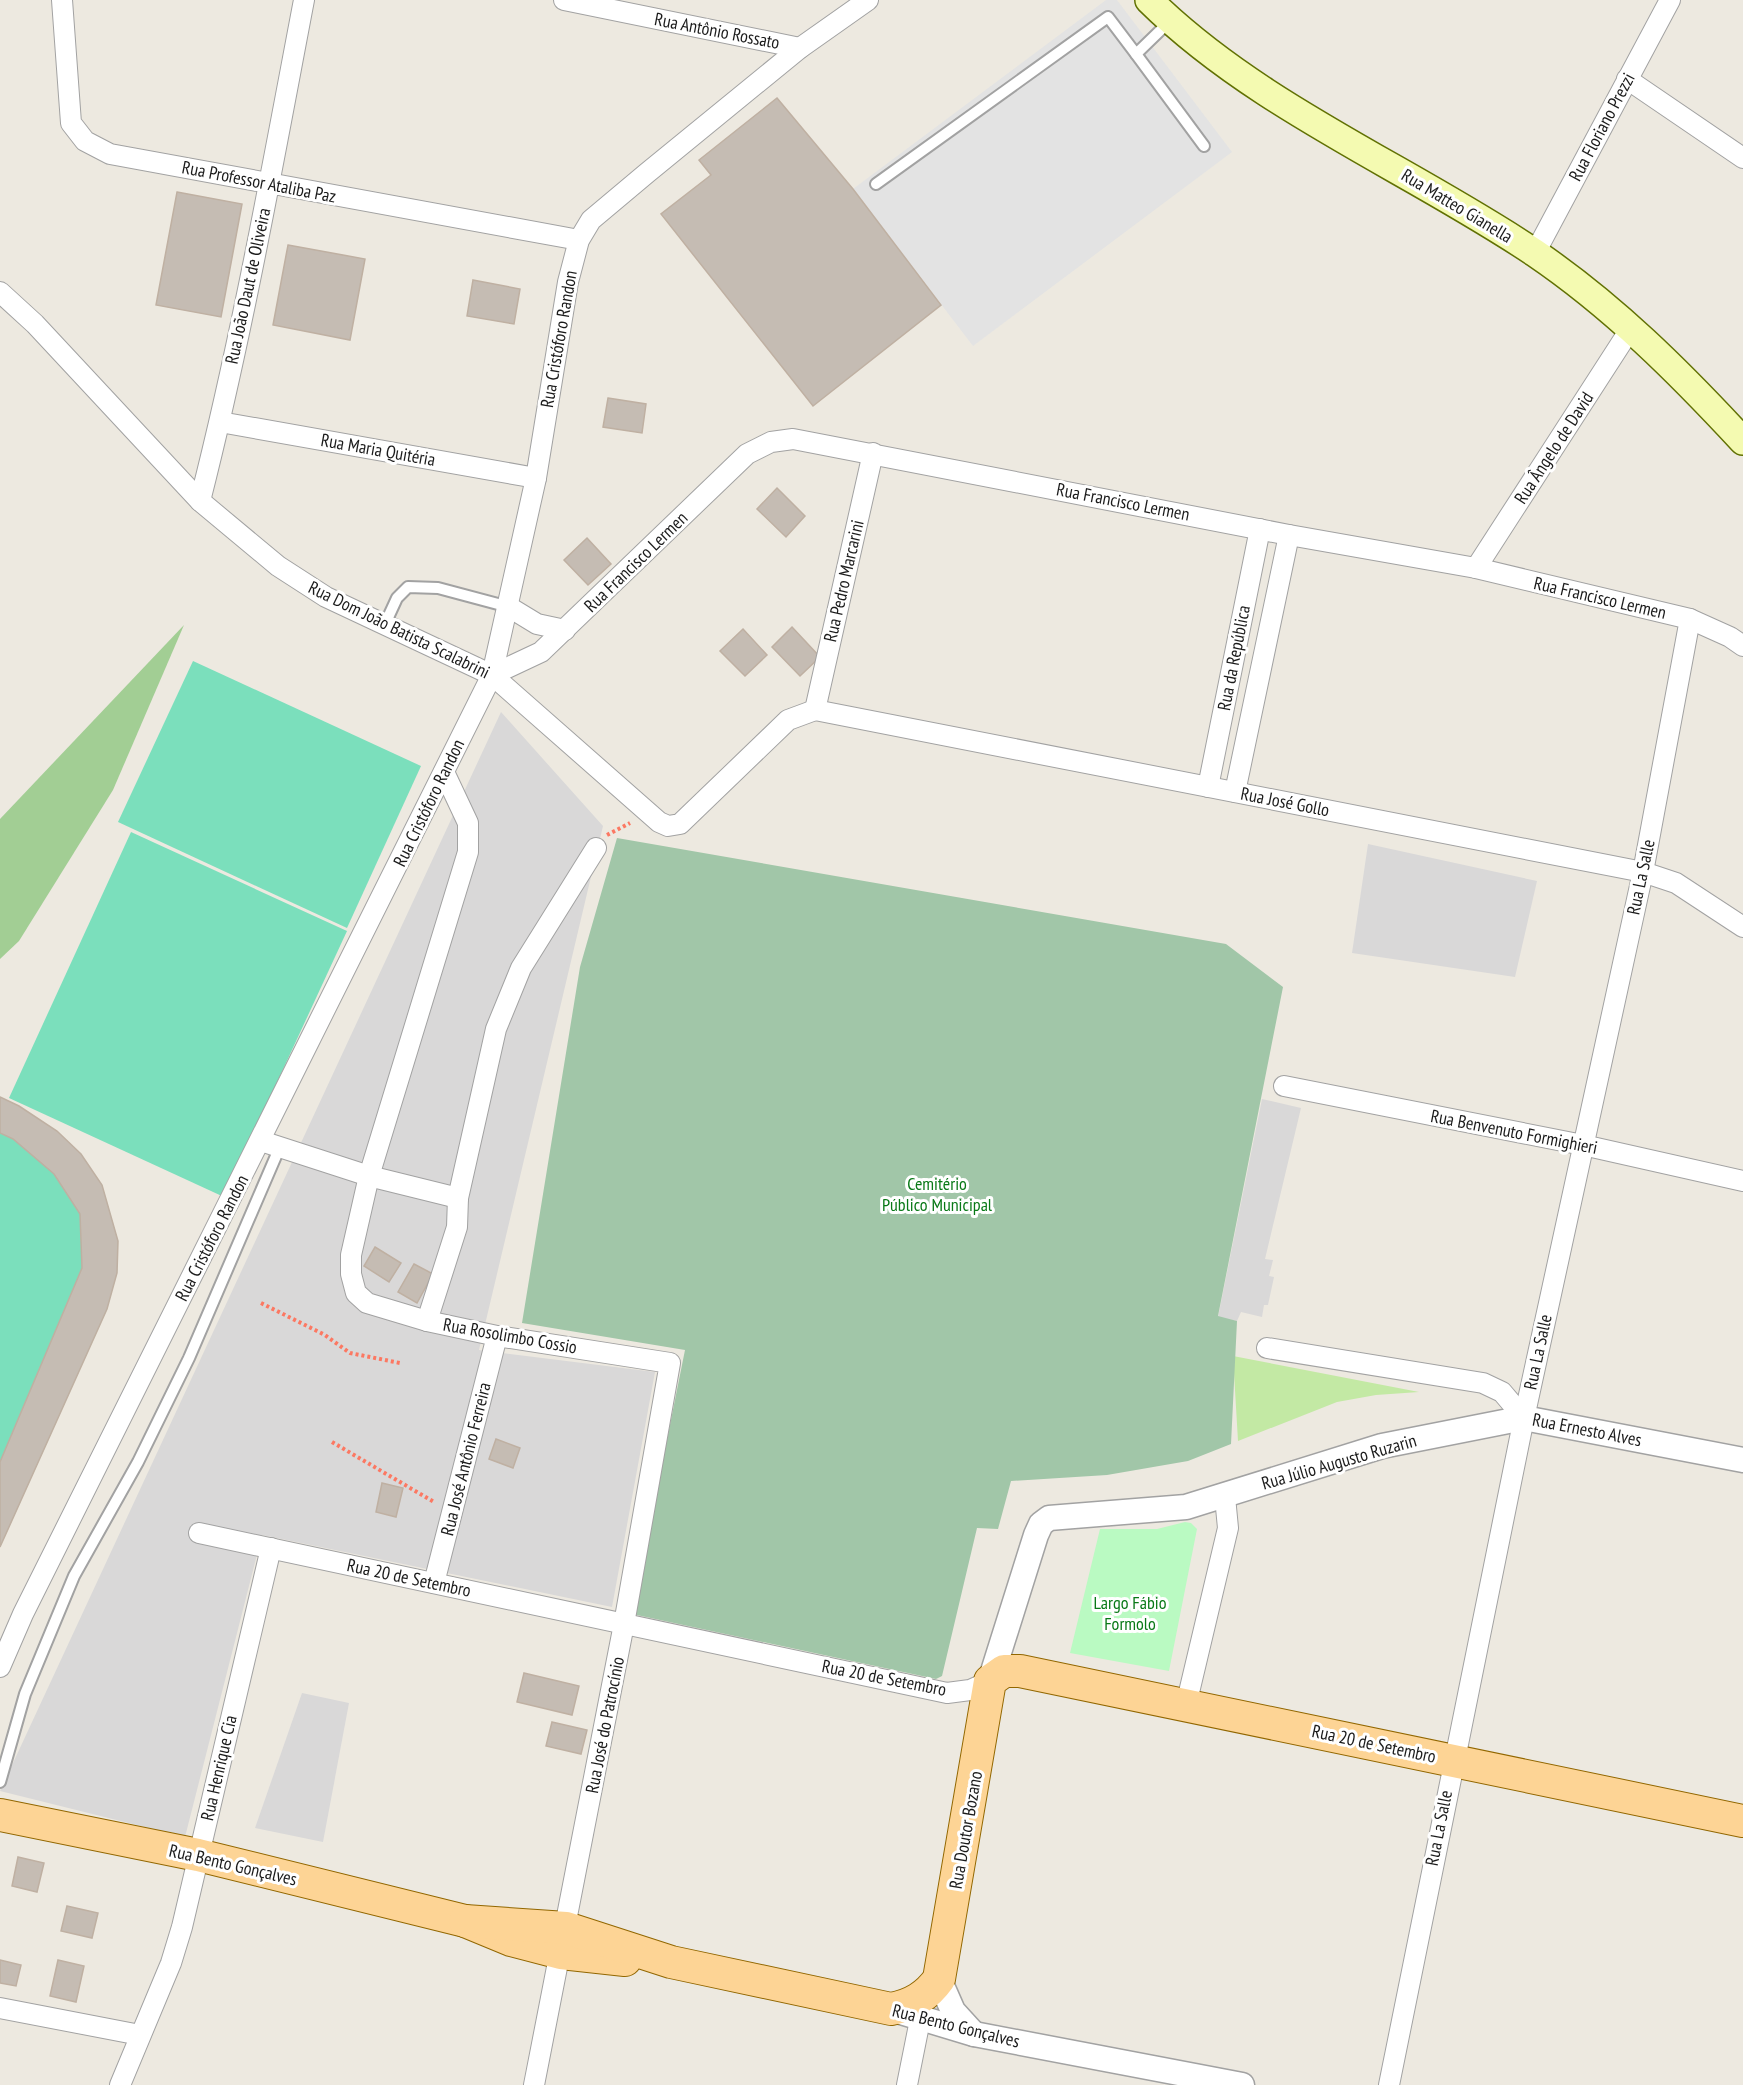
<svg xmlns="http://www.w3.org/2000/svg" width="1743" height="2085" font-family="'PT Sans Narrow',sans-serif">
<rect width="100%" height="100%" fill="#ede9e0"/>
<g fill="#d9d8d8">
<polygon points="501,712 603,826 479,1350 655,1372 612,1607 262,1535 185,1837 0,1791"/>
<polygon points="1368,844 1537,881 1515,977 1352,953"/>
<polygon points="1262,1099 1301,1108 1265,1259 1273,1260 1269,1276 1274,1277 1268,1305 1264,1305 1262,1317 1241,1312 1237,1321 1218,1317"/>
<polygon points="302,1693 349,1703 323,1842 255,1828"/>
</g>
<polygon fill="#c3e9a4" points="1233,1356 1419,1392 1376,1395 1337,1402 1238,1441"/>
<polygon fill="#a2ce94" points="184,625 113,790 19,941 0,959 0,819"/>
<polygon fill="#a1c6a8" points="617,838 1226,944 1283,987 1218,1316 1237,1321 1231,1444 1188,1461 1107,1475 1011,1481 998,1529 977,1528 942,1676 936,1679 632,1614 685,1350 522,1323 580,967"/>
<polygon fill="#bafac2" points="1185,1522 1191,1523 1197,1529 1169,1671 1070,1653 1100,1529 1157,1529"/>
<g fill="#7bdfbc">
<polygon points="193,661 421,766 347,928 118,822"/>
<polygon points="131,832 347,931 224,1197 9,1098"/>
<polygon points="0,1097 102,1185 118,1241 117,1273 107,1309 0,1547"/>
</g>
<polygon fill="#e3e3e3" points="1106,0 1117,0 1232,152 973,346 853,189"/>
<g fill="#c5bcb3" stroke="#bfb0a2" stroke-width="1.5">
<polygon points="777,98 853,189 941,305 813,406 661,214 711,175 699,160"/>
<polygon points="177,192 242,204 221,317 156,305"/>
<polygon points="288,245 365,259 350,340 273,325"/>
<polygon points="473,280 520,289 514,324 467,316"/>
<polygon points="608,398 646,404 642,433 603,427"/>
<polygon points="777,488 805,516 786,537 757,509"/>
<polygon points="587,538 611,564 588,585 564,560"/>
<polygon points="792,627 820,657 800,676 772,647"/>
<polygon points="743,629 767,655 745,676 720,651"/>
<polygon points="0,1097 19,1106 57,1131 81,1154 102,1185 118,1241 117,1273 107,1309 0,1547 0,1462 82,1268 80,1214 54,1174 13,1139 0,1133"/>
<polygon points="375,1247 401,1263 389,1282 364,1266"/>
<polygon points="414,1264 433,1274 417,1303 398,1292"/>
<polygon points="496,1439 520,1448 513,1468 489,1459"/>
<polygon points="382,1483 403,1488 396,1517 376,1512"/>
<polygon points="524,1673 579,1686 572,1715 517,1702"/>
<polygon points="552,1722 587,1730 581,1754 546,1746"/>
<polygon points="18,1857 44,1863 37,1892 12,1886"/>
<polygon points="67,1906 98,1913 92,1938 61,1931"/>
<polygon points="0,1960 21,1965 16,1986 0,1983"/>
<polygon points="58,1960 84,1966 76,2002 50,1996"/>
</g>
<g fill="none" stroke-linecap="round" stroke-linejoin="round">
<g stroke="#a2a2a2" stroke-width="14">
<g id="service">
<polyline points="1136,54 1204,146"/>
<polyline points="876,184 1108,17 1136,54 1170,21"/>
<polyline points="385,624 397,598 408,587 438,588 509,607"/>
<polyline points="0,1782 25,1694 74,1576 138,1462 189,1358 279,1149"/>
</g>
</g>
<g stroke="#a2a2a2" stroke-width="22">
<g id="minor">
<polyline points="62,0 71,123 85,141 110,154 579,240"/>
<polyline points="564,0 800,48"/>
<polyline points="1627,79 1743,158"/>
<polyline points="1535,253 1670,0"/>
<polyline points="0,292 35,324 200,501 278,566 326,597 492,675 659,822 668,826 680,824 788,720 815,710"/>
<polyline points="220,422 536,478"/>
<path d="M200,501C242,336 272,168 304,0"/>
<polyline points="1476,568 1631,328"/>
<polyline points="509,607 537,624 565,630"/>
<polyline points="492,675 541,652 747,454 771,442 793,439 1289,535 1476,568 1690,619 1730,637 1743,646"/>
<polyline points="815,710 1643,872 1676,883 1743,927"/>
<polyline points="815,710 873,453"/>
<polyline points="444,772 468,823 468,852 369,1176 351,1255 351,1274 356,1293 367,1303 427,1321 497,1336 670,1363 624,1624 534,2085"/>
<polyline points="1208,787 1260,529"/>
<polyline points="1235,792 1289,535"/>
<polyline points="1284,1086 1583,1145 1743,1181"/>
<polyline points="261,1141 369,1176 458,1198"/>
<polyline points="427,1321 457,1227 458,1198 496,1029 521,968 596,848"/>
<polyline points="1267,1348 1483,1383 1502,1392 1524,1418"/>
<polyline points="199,1533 947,1693 970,1690 990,1681"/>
<polyline points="434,1583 497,1336"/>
<polyline points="0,1667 23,1614 492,675 536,478 568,282 579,240 591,220 647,173 800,48 868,0"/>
<polyline points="1186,1705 1228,1528 1225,1497"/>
<polyline points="0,2008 140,2035"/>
<polyline points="120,2085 171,1963 182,1927 271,1548"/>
<polyline points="907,2085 920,2020"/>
<polyline points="1389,2085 1524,1418 1643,872 1690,619"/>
</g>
</g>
<g stroke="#a2a2a2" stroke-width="27">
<g id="tertiary">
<polyline points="990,1681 1036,1535 1041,1524 1049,1518 1186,1507 1382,1446 1524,1418 1743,1460"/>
<polyline points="939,1979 953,2011 974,2034"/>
<polyline points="891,2009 974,2034 1242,2085"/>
</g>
</g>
<g stroke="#617103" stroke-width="30">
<path id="secondary" d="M1149,0C1256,106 1410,169 1535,253C1613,306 1679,372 1743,441"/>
</g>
<g stroke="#926700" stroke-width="34">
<g id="primary">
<polyline points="0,1815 198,1855 465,1921 511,1940 561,1953 625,1960"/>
<path d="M465,1921L566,1928L671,1962L891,2009C912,2005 927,1996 939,1979L990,1681L1004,1671H1020L1743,1821"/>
</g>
</g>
<g stroke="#fc7862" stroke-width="4" stroke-dasharray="3 3" stroke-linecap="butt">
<polyline points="607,835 630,823"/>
<polyline points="261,1303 325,1335 350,1353 400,1363"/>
<polyline points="332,1442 434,1502"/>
</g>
<use href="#service" stroke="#fff" stroke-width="10"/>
<use href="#minor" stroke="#fff" stroke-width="20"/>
<use href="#tertiary" stroke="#fff" stroke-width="24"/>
<use href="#secondary" stroke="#f4fab1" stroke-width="27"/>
<use href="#primary" stroke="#fdd495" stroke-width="32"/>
</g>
<g text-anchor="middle" stroke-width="6" stroke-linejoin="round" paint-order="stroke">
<g font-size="18" fill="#1b1b1b" stroke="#fff">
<text transform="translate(717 31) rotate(11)" y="6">Rua Antônio Rossato</text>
<text transform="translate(1602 127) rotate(-62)" y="6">Rua Floriano Prezzi</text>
<text transform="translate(259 182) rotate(11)" y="6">Rua Professor Ataliba Paz</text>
<text transform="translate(1457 206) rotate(31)" y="6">Rua Matteo Gianella</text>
<text transform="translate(248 286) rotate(-78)" y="6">Rua João Daut de Oliveira</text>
<text transform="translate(559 339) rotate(-80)" y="6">Rua Cristóforo Randon</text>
<text transform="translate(1554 448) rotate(-57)" y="6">Rua Ângelo de David</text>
<text transform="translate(378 450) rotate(10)" y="6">Rua Maria Quitéria</text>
<text transform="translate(1123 502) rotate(11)" y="6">Rua Francisco Lermen</text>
<text transform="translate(636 562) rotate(-44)" y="6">Rua Francisco Lermen</text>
<text transform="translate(844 581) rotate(-77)" y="6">Rua Pedro Marcarini</text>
<text transform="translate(1600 598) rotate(13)" y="6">Rua Francisco Lermen</text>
<text transform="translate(399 630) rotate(26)" y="6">Rua Dom João Batista Scalabrini</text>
<text transform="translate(1234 658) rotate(-79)" y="6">Rua da República</text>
<text transform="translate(1285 802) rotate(11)" y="6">Rua José Gollo</text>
<text transform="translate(429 803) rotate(-64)" y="6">Rua Cristóforo Randon</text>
<text transform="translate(1641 877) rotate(-78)" y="6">Rua La Salle</text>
<text transform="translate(1514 1132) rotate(11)" y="6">Rua Benvenuto Formighieri</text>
<text transform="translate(212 1238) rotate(-63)" y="6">Rua Cristóforo Randon</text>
<text transform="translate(510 1336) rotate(10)" y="6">Rua Rosolimbo Cossio</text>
<text transform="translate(1538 1352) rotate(-78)" y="6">Rua La Salle</text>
<text transform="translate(1587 1430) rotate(11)" y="6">Rua Ernesto Alves</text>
<text transform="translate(466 1459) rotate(-76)" y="6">Rua José Antônio Ferreira</text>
<text transform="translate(1339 1462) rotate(-16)" y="6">Rua Júlio Augusto Ruzarin</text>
<text transform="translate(409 1578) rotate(12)" y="6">Rua 20 de Setembro</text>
<text transform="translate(884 1678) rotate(11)" y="6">Rua 20 de Setembro</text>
<text transform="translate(605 1725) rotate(-79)" y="6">Rua José do Patrocínio</text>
<text transform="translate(1374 1744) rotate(12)" y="6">Rua 20 de Setembro</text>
<text transform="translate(219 1768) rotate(-77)" y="6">Rua Henrique Cia</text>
<text transform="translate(1439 1828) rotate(-79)" y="6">Rua La Salle</text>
<text transform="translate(966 1830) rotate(-80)" y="6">Rua Doutor Bozano</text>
<text transform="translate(233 1865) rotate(13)" y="6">Rua Bento Gonçalves</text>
<text transform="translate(956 2026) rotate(14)" y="6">Rua Bento Gonçalves</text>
</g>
<g font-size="18" fill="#097917" stroke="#fff">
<text x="937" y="1190">Cemitério<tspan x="937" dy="21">Público Municipal</tspan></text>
<text x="1130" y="1609">Largo Fábio<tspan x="1130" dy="21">Formolo</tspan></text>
</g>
</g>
</svg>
